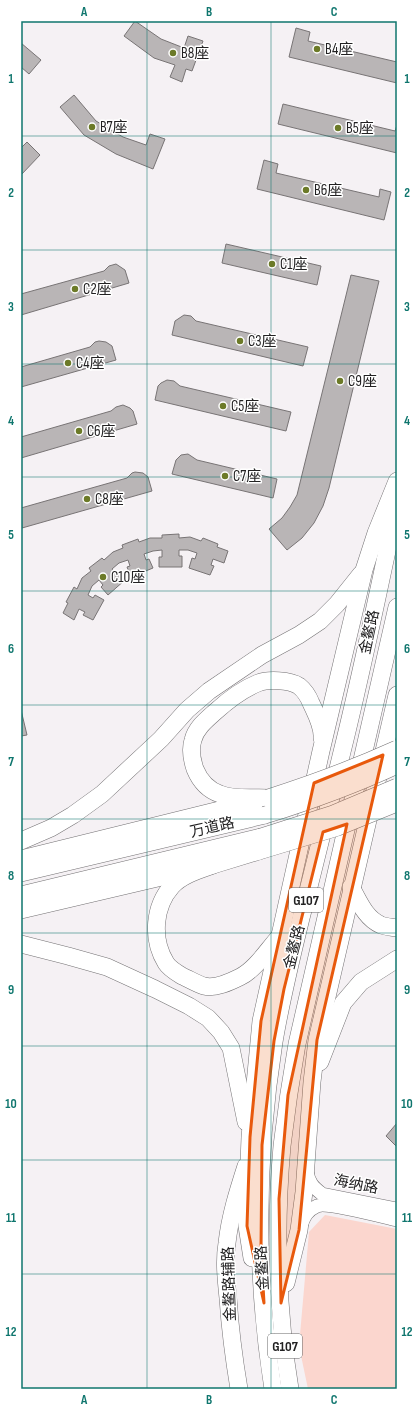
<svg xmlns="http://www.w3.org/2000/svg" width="418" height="1410" font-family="'Sofia Sans Condensed','Noto Sans SC',sans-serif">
<rect width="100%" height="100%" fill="#f5f1f4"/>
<polygon fill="#fbd6ce" points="325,1215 397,1229 397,1389 308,1389 299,1346 309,1232"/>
<g fill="#b9b5b6" stroke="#787475">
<polygon points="135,21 161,39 184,48 188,36 203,41 192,71 186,69 182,82 170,77 175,65 154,58 124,36"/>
<polygon points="296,28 310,32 308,41 397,62 397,83 289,57"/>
<polygon points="21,43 41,60 29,74 21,67"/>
<polygon points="74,95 96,121 123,137 146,145 150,134 165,139 153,169 116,154 84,135 60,107"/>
<polygon points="283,104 395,131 397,125 397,153 278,124"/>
<polygon points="27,142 40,155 21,175 21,148"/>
<polygon points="264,160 278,164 276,173 379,197 380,189 391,192 384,220 257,189"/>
<polygon points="226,244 321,266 317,285 222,263"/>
<polygon points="116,264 125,270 129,283 21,315 21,294 104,271 109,266"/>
<polygon points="351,275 379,281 329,488 323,506 314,523 302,538 287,550 269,529 282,518 290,507 297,495"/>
<polygon points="184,315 191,316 196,321 308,347 303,366 172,335 175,321"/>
<polygon points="99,341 106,342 112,346 116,360 21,387 21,367 90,347 95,342"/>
<polygon points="167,380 174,381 180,386 291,412 286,431 155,400 158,386 161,383"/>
<polygon points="123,405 130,408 133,411 137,424 21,458 21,437 111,411 116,407"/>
<polygon points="188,454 197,460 277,479 273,498 172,474 176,460 181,455"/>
<polygon points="135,472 143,473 148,477 152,491 22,528 21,508 127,478 132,473"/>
<polygon points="179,534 179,538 190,537 201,541 203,538 218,544 217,547 228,551 224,563 213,559 211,565 214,566 210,575 189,568 192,558 195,559 197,553 188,550 179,550 179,556 182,556 182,567 159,567 159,557 162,557 162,550 153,551 144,554 146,560 149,559 153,568 131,577 127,567 130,566 128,560 119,563 112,569 116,574 118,572 125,580 108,595 101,587 103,585 99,580 92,586 88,595 93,598 95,595 104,600 93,620 83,615 85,612 79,609 74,620 63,613 68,603 66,602 74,587 77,589 82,578 91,571 89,568 102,558 104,560 113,552 123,548 122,545 138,539 139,542 150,538 162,538 162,535"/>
<polygon points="21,710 27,735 21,736"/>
<polygon points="397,1123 397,1147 386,1136"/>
</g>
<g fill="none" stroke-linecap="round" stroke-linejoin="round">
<g stroke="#747274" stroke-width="14">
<g id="tertiary">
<path d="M307,1172C309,1183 313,1187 322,1194L397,1209"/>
<path d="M301,1225C305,1215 307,1211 317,1206C326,1202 384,1217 397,1220"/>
</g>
</g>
<g stroke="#747274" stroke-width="18">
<g id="primary">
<polyline points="21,859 256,801"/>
<polyline points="21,873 265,815"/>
<polyline points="21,895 261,837"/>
<polyline points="21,910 213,865 259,851"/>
<path d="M239,1389C234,1359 230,1328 228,1298C226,1279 224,1261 227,1243C230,1216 238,1191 246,1166"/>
</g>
</g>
<g stroke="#747274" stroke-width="18">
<g id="trunk">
<path d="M268,798C253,797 235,800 220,794C208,790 200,781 195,769C192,760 190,749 193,740C196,728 206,720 215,712C227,701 243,689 258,683C268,679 290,680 299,686C304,690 309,698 311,703C316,714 323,726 322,738"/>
<polyline points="21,841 51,828 73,815 102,794 161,739 187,710 209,691 262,655 299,635 320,621 337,604 361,574"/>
<path d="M213,865C199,870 182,875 172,886C154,906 151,939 166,963C169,968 177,973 182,976C189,979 197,984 204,986C215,989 230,982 240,977C256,969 268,949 280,936"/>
<path d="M351,887C359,901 365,918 381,925C386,927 392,927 397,928"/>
<polyline points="21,944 68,956 107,967 155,989 189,1006 208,1018 221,1032 231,1048 246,1122"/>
<polyline points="320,1062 343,1003 361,982 397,959"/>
<polyline points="252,1258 247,1226 248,1190 250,1137 261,1021 321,751 364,570 376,533 397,481"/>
<polyline points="286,1283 299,1230 304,1192 312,1082 317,1040 397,695"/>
<path d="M273,1389C255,1275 256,1156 274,1042C281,1000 291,959 301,918C315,864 328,810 341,756C362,672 379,588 397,504"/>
<path d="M290,1389C277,1310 275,1226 282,1146C286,1112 291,1078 297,1044L397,607"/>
</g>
</g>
<use href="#tertiary" stroke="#fff" stroke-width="13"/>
<use href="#primary" stroke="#fff" stroke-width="17"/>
<use href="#trunk" stroke="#fff" stroke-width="17"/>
<g stroke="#747274" stroke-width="18" stroke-linecap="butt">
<g id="primary-bridge">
<path d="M268,798C312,784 355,768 397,749"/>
<path d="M265,815C310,801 354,785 397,765"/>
<polyline points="261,837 333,814 397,787"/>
<polyline points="259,851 338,827 397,803"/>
</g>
</g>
<use href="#primary-bridge" stroke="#fff" stroke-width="17"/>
</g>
<path fill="#e8590c" fill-opacity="0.2" stroke="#e8590c" stroke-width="3" stroke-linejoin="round" d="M383,755L317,1040L299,1230L281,1303L279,1199L288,1095L347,824L323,832L284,989L274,1041L262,1145L261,1250L264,1303L247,1226L250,1137L261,1021L314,783Z"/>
<path fill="none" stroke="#0f766e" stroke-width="1" stroke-opacity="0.55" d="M147,21V1389M271,21V1389M21,136H397M21,250H397M21,364H397M21,477H397M21,591H397M21,705H397M21,819H397M21,933H397M21,1046H397M21,1160H397M21,1274H397"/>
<g fill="#6c7a28" stroke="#fff" stroke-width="1.5">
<circle cx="317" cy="49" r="4"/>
<circle cx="173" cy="53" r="4"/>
<circle cx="92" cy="127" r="4"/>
<circle cx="338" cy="128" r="4"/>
<circle cx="306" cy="190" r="4"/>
<circle cx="272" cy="264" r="4"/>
<circle cx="75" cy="289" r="4"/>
<circle cx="240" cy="341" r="4"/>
<circle cx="68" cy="363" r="4"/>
<circle cx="340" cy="381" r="4"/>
<circle cx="223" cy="406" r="4"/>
<circle cx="79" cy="431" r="4"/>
<circle cx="225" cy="476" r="4"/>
<circle cx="87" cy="499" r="4"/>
<circle cx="103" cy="577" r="4"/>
</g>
<g text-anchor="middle" stroke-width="3" stroke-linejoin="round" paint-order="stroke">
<g fill="#fff" stroke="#646464" stroke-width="1">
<rect x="289" y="888" width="34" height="24" rx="3"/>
<rect x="268" y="1334" width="34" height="24" rx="3"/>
</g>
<g font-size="14" font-weight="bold" fill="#222122">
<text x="306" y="905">G107</text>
<text x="285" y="1351">G107</text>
</g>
<g font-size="15" fill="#222122" stroke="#fff" text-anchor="start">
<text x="325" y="54">B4座</text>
<text x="181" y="58">B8座</text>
<text x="100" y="132">B7座</text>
<text x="346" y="133">B5座</text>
<text x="314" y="195">B6座</text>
<text x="280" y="269">C1座</text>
<text x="83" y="294">C2座</text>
<text x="248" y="346">C3座</text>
<text x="76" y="368">C4座</text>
<text x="348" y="386">C9座</text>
<text x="231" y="411">C5座</text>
<text x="87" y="436">C6座</text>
<text x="233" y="481">C7座</text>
<text x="95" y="504">C8座</text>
<text x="111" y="582">C10座</text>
</g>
<g font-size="15" fill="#222122" stroke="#fff">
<text transform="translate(369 632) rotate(-78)" y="5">金鳌路</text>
<text transform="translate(212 827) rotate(-13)" y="5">万道路</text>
<text transform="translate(294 947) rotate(-76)" y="5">金鳌路</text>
<text transform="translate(356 1184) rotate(11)" y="5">海纳路</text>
<text transform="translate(262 1268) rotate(-93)" y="5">金鳌路</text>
<text transform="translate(229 1284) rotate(-92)" y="5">金鳌路辅路</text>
</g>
</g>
<rect width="418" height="1410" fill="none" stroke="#ffffff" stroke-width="44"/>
<rect x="22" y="22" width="374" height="1366" fill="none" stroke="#0f766e" stroke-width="1.5"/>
<g font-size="13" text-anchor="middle" font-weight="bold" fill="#0f766e">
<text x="84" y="16">A</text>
<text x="209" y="16">B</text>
<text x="334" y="16">C</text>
<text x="11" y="83">1</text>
<text x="407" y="83">1</text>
<text x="11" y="197">2</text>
<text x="407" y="197">2</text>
<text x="11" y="311">3</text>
<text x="407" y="311">3</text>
<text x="11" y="425">4</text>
<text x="407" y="425">4</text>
<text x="11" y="539">5</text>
<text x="407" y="539">5</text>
<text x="11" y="653">6</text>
<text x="407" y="653">6</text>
<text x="11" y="766">7</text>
<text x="407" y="766">7</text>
<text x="11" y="880">8</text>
<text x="407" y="880">8</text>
<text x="11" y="994">9</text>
<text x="407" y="994">9</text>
<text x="11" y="1108">10</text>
<text x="407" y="1108">10</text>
<text x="11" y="1222">11</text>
<text x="407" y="1222">11</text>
<text x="11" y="1336">12</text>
<text x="407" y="1336">12</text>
<text x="84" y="1404">A</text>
<text x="209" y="1404">B</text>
<text x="334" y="1404">C</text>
</g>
</svg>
